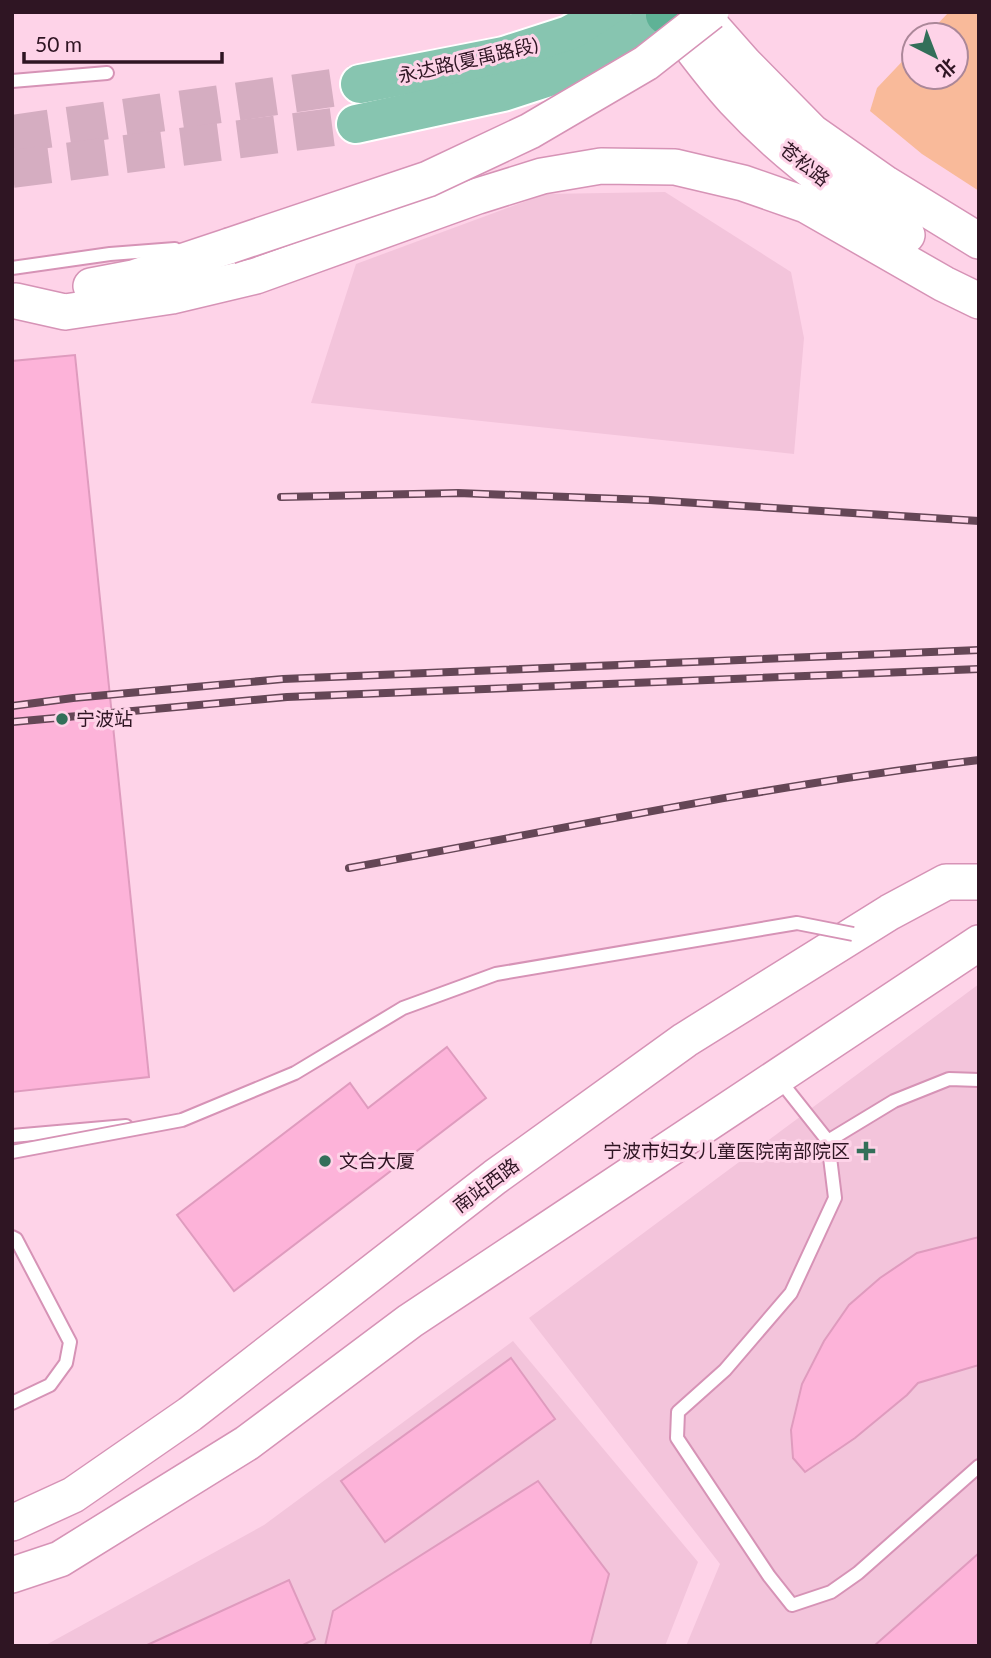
<svg xmlns="http://www.w3.org/2000/svg" width="991" height="1658" font-family="Lato,'Noto Sans SC',sans-serif">
<rect width="100%" height="100%" fill="#fed3e8"/>
<g fill="#f3c4db">
<polygon points="665,192 791,272 804,338 794,454 311,403 356,264 545,194"/>
<polygon points="979,984 979,1646 686,1646 720,1564 529,1318"/>
<polygon points="513,1341 698,1562 665,1646 44,1646 264,1525"/>
</g>
<polygon fill="#f9ba9a" points="949,12 979,12 979,191 922,154 870,111 877,88 914,49 914,77 956,77 956,35 927,35"/>
<g fill="#fdb3d9" stroke="#df9bbe" stroke-width="2">
<polygon points="75,355 149,1077 12,1092 12,361"/>
<polygon points="447,1047 486,1098 234,1291 177,1215 350,1083 368,1108"/>
<polygon points="979,1237 979,1365 918,1383 907,1395 855,1438 805,1472 793,1458 791,1430 802,1384 824,1341 849,1305 880,1278 917,1253"/>
<polygon points="511,1358 555,1419 385,1542 341,1481"/>
<polygon points="538,1481 609,1574 590,1646 325,1646 333,1611"/>
<polygon points="979,1553 979,1646 874,1646"/>
<polygon points="289,1580 315,1639 301,1646 145,1646"/>
</g>
<g fill="none" stroke-linecap="round" stroke-linejoin="round">
<g stroke="#d5adc1" stroke-width="38" stroke-dasharray="38 19" stroke-linecap="butt">
<polyline points="12,134 360,84"/>
<polyline points="12,169 356,124"/>
</g>
<g stroke="#d693b6" stroke-width="16">
<g id="service">
<polyline points="12,81 107,73"/>
<polyline points="12,268 110,254 175,249"/>
<polyline points="778,1078 828,1141 835,1198 791,1293 725,1370 678,1412 677,1438 769,1576 792,1605 831,1592 858,1573 979,1466"/>
<polyline points="12,1136 126,1126"/>
<polyline points="828,1141 894,1101 949,1079 979,1080"/>
<polyline points="12,1237 16,1239 70,1342 66,1363 50,1385 12,1403"/>
</g>
</g>
<g stroke="#d693b6" stroke-width="38">
<g id="secondary">
<path d="M664,12C687,41 709,73 734,100C784,154 843,198 907,235"/>
<polyline points="699,12 745,64 812,132 886,184 979,241"/>
<polyline points="91,286 133,278 229,246"/>
<polyline points="16,301 65,312 172,296 256,276 478,196 542,176 601,166 675,167 743,183 806,205 944,284 979,301"/>
<polyline points="12,1523 73,1495 190,1414 495,1177 685,1040 890,912 946,882 979,882"/>
<polyline points="12,1575 60,1559 247,1443 410,1321 979,943"/>
</g>
</g>
<g stroke="#fff" stroke-width="42">
<g id="primary">
<polyline points="360,84 504,56 569,35 612,12"/>
<polyline points="356,124 503,92 589,64 665,15 675,12"/>
</g>
</g>
<g stroke="#fff" stroke-width="42">
<polyline id="trunk" points="665,15 667,12"/>
</g>
<use href="#service" stroke="#fff" stroke-width="12"/>
<use href="#secondary" stroke="#fff" stroke-width="35"/>
<use href="#primary" stroke="#87c5b0" stroke-width="38"/>
<use href="#trunk" stroke="#5fb296" stroke-width="38"/>
<g stroke="#654656" stroke-width="8">
<g id="rail">
<polyline points="281,497 458,493 649,500 979,521"/>
<polyline points="12,706 73,698 283,679 979,650"/>
<polyline points="12,722 287,697 979,669"/>
<path d="M349,868C558,830 767,785 979,760"/>
</g>
</g>
<use href="#rail" stroke="#fed3e8" stroke-width="5" stroke-dasharray="16" stroke-linecap="butt"/>
<g stroke="#d693b6" stroke-width="16" stroke-linecap="butt">
<polyline id="service-bridge" points="12,1152 182,1120 295,1073 403,1008 496,974 797,923 853,934"/>
</g>
<g stroke="#d693b6" stroke-width="38" stroke-linecap="butt">
<polyline id="secondary-bridge" points="229,246 428,179 530,131 646,63 711,12"/>
</g>
<use href="#service-bridge" stroke="#fff" stroke-width="12"/>
<use href="#secondary-bridge" stroke="#fff" stroke-width="35"/>
</g>
<g fill="#336f59" stroke="#fed3e8" stroke-width="2.5">
<circle cx="62" cy="719" r="7"/>
<path d="M862.5 1140.5h7v7h7v7h-7v7h-7v-7h-7v-7h7z"/>
<circle cx="325" cy="1161" r="7"/>
</g>
<g text-anchor="middle" stroke-width="6" stroke-linejoin="round" paint-order="stroke">
<g font-size="19" fill="#2f1523" stroke="#fed3e8">
<text transform="translate(468 60) rotate(-13)" y="7">永达路(夏禹路段)</text>
<text transform="translate(805 164) rotate(39)" y="7">苍松路</text>
<text transform="translate(486 1185) rotate(-37)" y="7">南站西路</text>
</g>
<g font-size="19" fill="#2f1523" stroke="#fed3e8" text-anchor="start">
<text x="76" y="726">宁波站</text>
<text x="850" y="1158" text-anchor="end">宁波市妇女儿童医院南部院区</text>
<text x="339" y="1168">文合大厦</text>
</g>
</g>
<rect width="991" height="1658" fill="none" stroke="#2f1523" stroke-width="28"/>
<g transform="translate(935 56) rotate(138)"><circle r="33" fill="#fed3e8" stroke="#ab8799" stroke-width="2"/>
<path d="M0-5L12 26L0 18L-12 26Z" fill="#336f59"/>
<text y="-10" font-size="19" font-weight="bold" text-anchor="middle" fill="#2f1523">北</text>
</g>
<path d="M24 52v10h198v-10" fill="none" stroke="#2f1523" stroke-width="3.5"/>
<text x="35" y="52" font-size="21" fill="#2f1523" stroke="#fed3e8" stroke-width="5" paint-order="stroke">50 m</text>
</svg>
